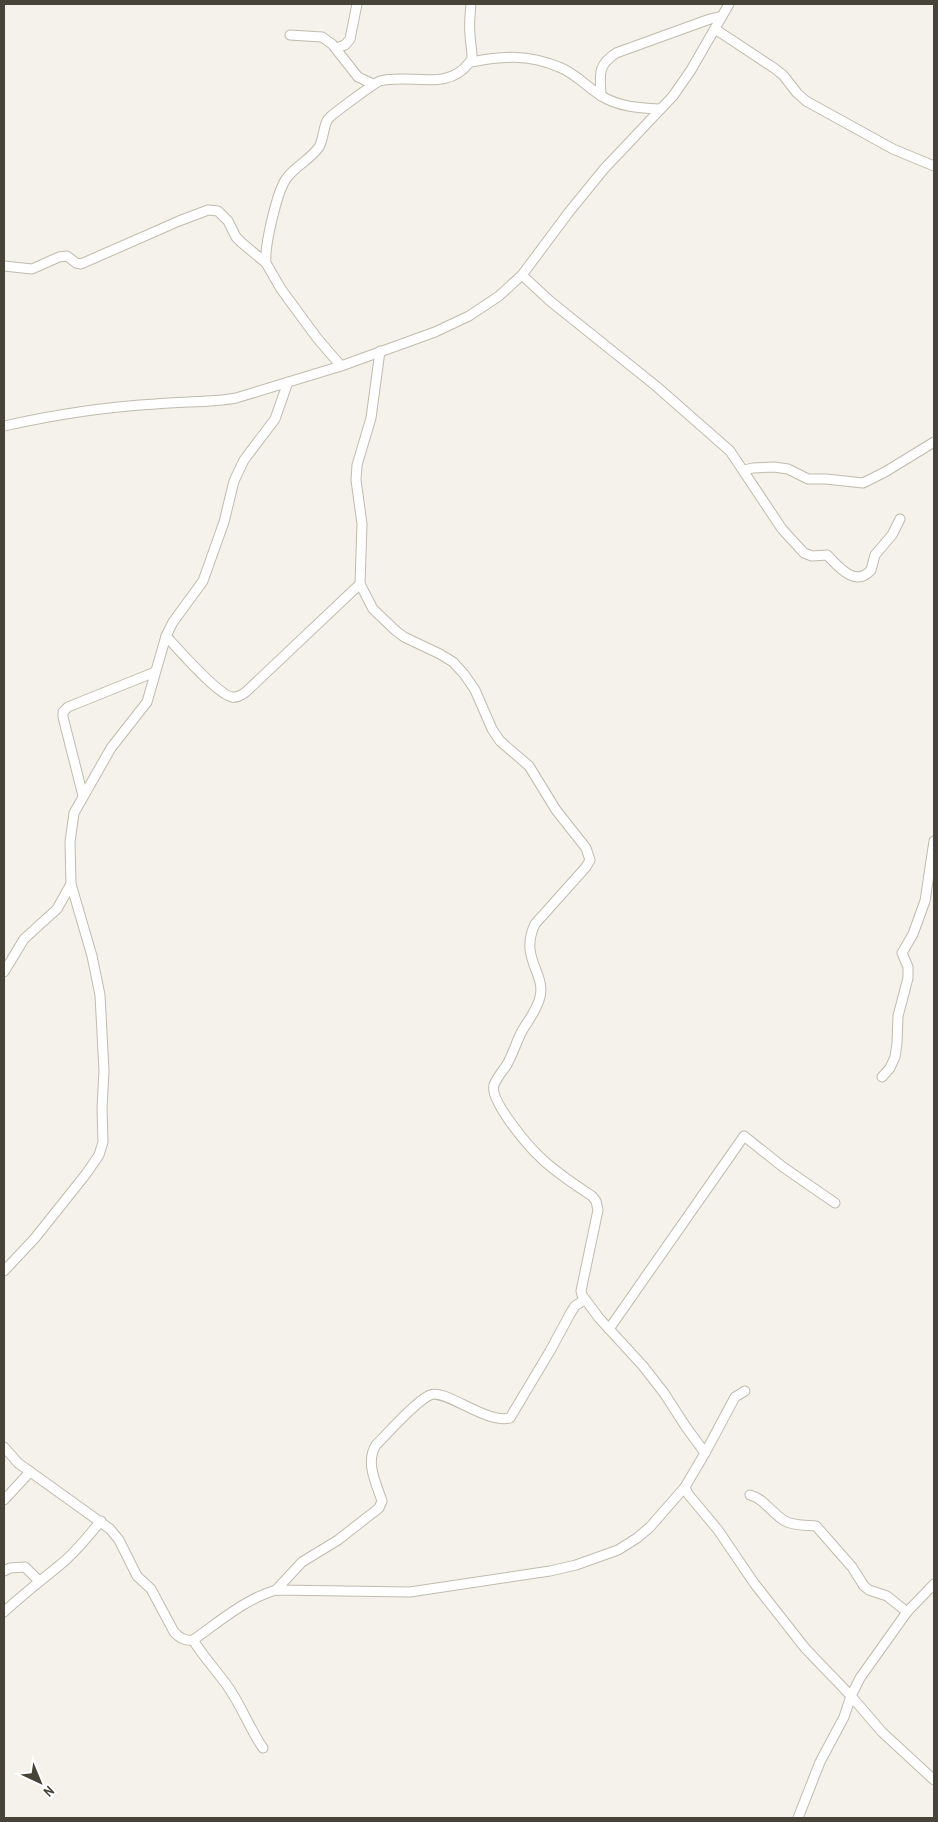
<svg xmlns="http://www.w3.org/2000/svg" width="938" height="1822" font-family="'Archivo Narrow',sans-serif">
<rect width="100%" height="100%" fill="#f4f2ea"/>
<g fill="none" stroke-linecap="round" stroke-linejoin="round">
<g stroke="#c0bbad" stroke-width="11">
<g id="minor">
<polyline points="715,29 774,68 783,75 797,93 806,101 893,149 934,166"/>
<polyline points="290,35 322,37 332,44 358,77 373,84"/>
<polyline points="336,48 345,45 350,39 357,4"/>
<path d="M471,62C504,56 527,54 559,67C575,73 586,86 600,95C618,107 640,108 660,109"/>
<path d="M601,96C600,74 597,66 616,53L710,19L722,16"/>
<path d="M266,263C264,247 277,192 286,179C295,166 310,160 319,147C324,138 323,127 328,119C331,115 376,82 380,81C410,73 447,92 469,63C471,61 472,60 472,57C472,49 470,41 470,34C469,24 470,14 471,4"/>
<polyline points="4,266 32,269 59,257 67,256 76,263 81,264 179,221 208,210 218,211 228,221 236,237 242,243 266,263 281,289 317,338 341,366"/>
<path d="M522,275L550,301L656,386L730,451L782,529L804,553L812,556L827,555C838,566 855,588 871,570L875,555L892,535L900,519"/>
<path d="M380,351L371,418L357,465L356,480L362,524L360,584L373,609L395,630L404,637L440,654L453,662L464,674L475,690L492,729L500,741L529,766L556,810L586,848L590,860L586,867L535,924C519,958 546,973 540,997C537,1010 529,1019 522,1031C516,1042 513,1055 506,1066C502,1072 497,1077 494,1085C489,1100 528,1146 540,1157C555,1172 574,1184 592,1196L596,1201L598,1210L581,1291L582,1295L599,1318L643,1366L664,1393L686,1427L705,1453L685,1487L688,1494L718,1530L754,1583L805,1648L851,1696L882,1732L934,1780"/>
<path d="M4,426C53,415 105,407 155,404C182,401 209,403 236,398L341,366L435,332L469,316L499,296L522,275L569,212L604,169L673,96L691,70L729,4"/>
<polyline points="744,470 753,468 774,467 788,469 808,479 826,479 863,483 885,472 934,442"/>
<path d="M166,636C178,649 217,694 232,697C239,698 244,694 249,689L360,584"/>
<polyline points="83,796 63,717 63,712 68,707 155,672"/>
<polyline points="4,972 24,939 57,909 71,884"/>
<polyline points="882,1077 890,1068 895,1057 897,1043 898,1016 908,978 908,967 902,953 913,934 925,901 934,841"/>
<polyline points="4,1271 35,1238 86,1174 99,1155 103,1142 102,1108 104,1071 100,995 92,956 71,884 70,842 74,813 111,748 147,702 166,636 173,622 203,581 224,522 234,481 244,460 275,419 288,382"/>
<polyline points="609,1329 744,1136 783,1167 835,1203"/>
<path d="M4,1447L18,1463L110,1529L119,1540L137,1576L151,1589L174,1632C180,1638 184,1641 193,1640C219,1622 245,1599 276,1590L410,1592L550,1571L576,1565L618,1550L637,1538L650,1527L685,1487"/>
<polyline points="705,1453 735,1397 745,1391"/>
<path d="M750,1495C765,1499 771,1513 785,1521C794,1526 806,1525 816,1526L852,1567L864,1586L869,1590L887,1596L907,1612"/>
<polyline points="4,1500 30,1472"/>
<polyline points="4,1571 10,1568 25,1567 39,1581"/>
<path d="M276,1590L302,1562L338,1540L379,1508L382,1501C376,1483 365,1462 376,1445C389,1432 415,1402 430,1395C445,1388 485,1424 510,1418L550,1351L570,1314L575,1306L584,1300"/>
<path d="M4,1612C22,1595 42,1580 61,1564C76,1552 88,1536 101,1521"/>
<path d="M193,1640C203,1656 215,1669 226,1684C241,1704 249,1728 263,1748"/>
<polyline points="798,1818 820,1762 844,1717 851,1696 860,1678 907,1612 934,1584"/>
</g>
</g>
<use href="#minor" stroke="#fff" stroke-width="9"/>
</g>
<rect width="938" height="1822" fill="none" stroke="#484338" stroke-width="10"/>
<g transform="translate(40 1782) rotate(136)" stroke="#ffffff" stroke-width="4" paint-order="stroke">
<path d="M0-4L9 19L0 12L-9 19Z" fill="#484338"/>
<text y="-8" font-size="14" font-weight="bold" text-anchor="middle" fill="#484338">N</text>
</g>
</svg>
